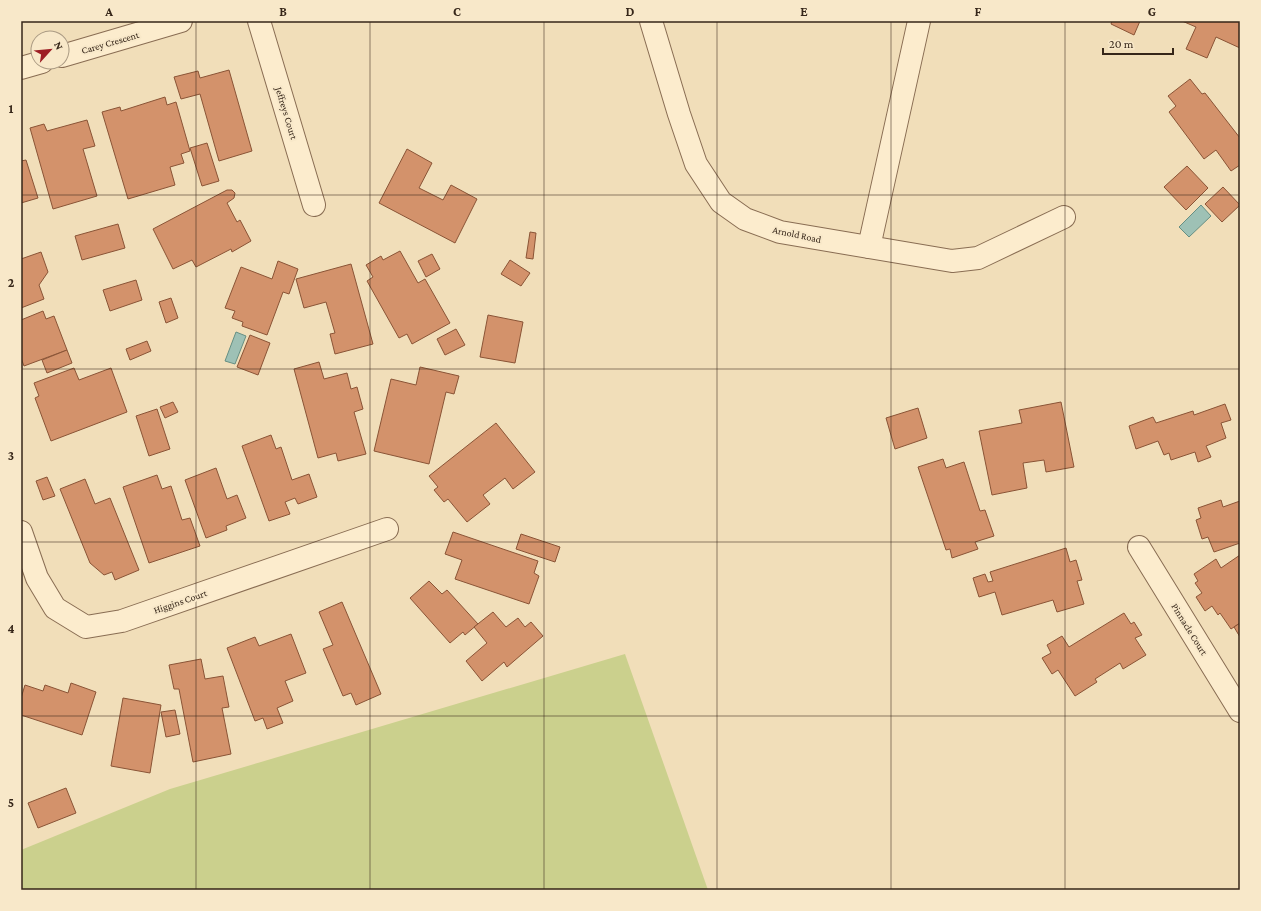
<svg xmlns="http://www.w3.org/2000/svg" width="1261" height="911" font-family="'Crimson Pro',serif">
<rect width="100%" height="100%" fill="#f1deb9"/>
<polygon fill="#cbd08d" points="625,654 708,890 21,890 21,850 170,789"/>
<g fill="#9ec1b5" stroke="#668f83">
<polygon points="1201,205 1211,216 1189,237 1179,227"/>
<polygon points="236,332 246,336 235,364 225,361"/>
</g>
<g fill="#d3926b" stroke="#8a5436">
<polygon points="1112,21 1140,21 1134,35 1111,24"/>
<polygon points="1182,21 1240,21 1240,48 1216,37 1207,58 1186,49 1196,27"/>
<polygon points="229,70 252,151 219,161 200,94 181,99 174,77 198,71 200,78"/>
<polygon points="1190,79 1202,94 1205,93 1240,138 1240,165 1231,171 1216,150 1204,159 1169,112 1176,106 1168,96"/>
<polygon points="165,97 167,105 176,102 190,151 181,154 184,163 170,167 175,185 128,199 102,112 120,107 121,111"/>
<polygon points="87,120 95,146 83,149 97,196 53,209 30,128 44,124 47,131"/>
<polygon points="207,143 219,181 202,186 190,148"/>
<polygon points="407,149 432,163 419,188 443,200 451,185 477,199 455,243 379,203"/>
<polygon points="26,160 38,198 21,203 21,161"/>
<polygon points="1187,166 1208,188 1186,210 1164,187"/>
<polygon points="1223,187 1240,205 1222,222 1205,204"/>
<polygon points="227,190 232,190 235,193 234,198 227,203 237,222 240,220 251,241 232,252 231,249 196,267 192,260 173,269 153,229"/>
<polygon points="118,224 125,248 82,260 75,236"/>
<polygon points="530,232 536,233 533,259 526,258"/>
<polygon points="400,251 418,283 425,279 450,323 412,344 407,334 399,338 367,281 373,277 366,265 381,256 383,260"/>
<polygon points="41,252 48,272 39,285 44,299 21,308 21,259"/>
<polygon points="432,254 440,269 426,277 418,261"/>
<polygon points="510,260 530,273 521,286 501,274"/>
<polygon points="278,261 298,269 289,294 283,292 267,335 242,326 243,322 232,318 235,311 225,308 241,267 272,279"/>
<polygon points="351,264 373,344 335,354 330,334 335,333 326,302 304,308 296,279"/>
<polygon points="136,280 142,300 110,311 103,290"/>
<polygon points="171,298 178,318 166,323 159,302"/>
<polygon points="43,311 46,319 54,316 67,350 24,366 21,358 21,320"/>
<polygon points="488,315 523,322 515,363 480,357"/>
<polygon points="456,329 465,345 445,355 437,339"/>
<polygon points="250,335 270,343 258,375 237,367"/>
<polygon points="147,341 151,351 130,360 126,349"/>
<polygon points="67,350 72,363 47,373 42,360"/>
<polygon points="319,362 324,379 347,373 351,389 357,387 363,409 354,412 366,454 338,461 336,453 318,458 294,369"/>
<polygon points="420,367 459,376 454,394 446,392 429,464 374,451 391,379 416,385"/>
<polygon points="74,368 79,380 111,368 127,412 51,441 35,398 39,396 34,383"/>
<polygon points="173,402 178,412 165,418 160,407"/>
<polygon points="1061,402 1074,467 1046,472 1044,460 1023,463 1027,488 992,495 979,431 1022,423 1019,410"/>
<polygon points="1225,404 1231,420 1221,423 1226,438 1206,446 1211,457 1198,462 1195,452 1171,460 1169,453 1164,455 1158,441 1136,449 1129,426 1153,417 1156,423 1193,411 1194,415"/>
<polygon points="918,408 927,438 895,449 886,418"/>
<polygon points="157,409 170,449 149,456 136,416"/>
<polygon points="496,423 535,472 513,489 505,478 483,495 490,504 467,522 448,499 444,502 434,490 438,487 429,476"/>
<polygon points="271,435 276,449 281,447 292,480 309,474 317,497 298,504 295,498 285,502 290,514 269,521 242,446"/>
<polygon points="943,459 946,468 964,462 980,511 985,510 994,536 975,542 978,549 952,558 950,549 946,550 918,467"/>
<polygon points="216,468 227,499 237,495 246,518 226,526 227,530 206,538 185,480"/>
<polygon points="157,475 162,489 171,486 182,520 190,518 200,546 149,563 123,487"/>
<polygon points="47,477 55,496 43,500 36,481"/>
<polygon points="85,479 95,504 110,498 139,570 115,580 112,572 104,575 90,563 60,489"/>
<polygon points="1221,500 1223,507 1240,501 1240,543 1214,552 1208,537 1202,539 1196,520 1201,518 1198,508"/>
<polygon points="453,532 538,561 534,573 539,576 529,604 455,579 462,560 445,554"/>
<polygon points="521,534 560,547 555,562 516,549"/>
<polygon points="1066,548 1070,562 1076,560 1082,580 1077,581 1084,604 1057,612 1053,600 1002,615 995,592 979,597 973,578 985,574 988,582 993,581 990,572"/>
<polygon points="1240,555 1240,623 1231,629 1220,613 1218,615 1212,606 1205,611 1196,597 1202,593 1195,583 1198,581 1194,574 1216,559 1221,568"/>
<polygon points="429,581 442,594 447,590 478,624 465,635 463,632 450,643 410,598"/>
<polygon points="342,602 381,694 356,705 351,693 343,696 323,649 333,645 319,612"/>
<polygon points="493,612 506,627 518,618 525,627 531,622 543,636 507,667 504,662 482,681 466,661 487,643 474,627"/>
<polygon points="1124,613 1131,624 1134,622 1142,635 1135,638 1146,655 1123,669 1120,663 1095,679 1097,682 1075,696 1058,670 1052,674 1042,658 1051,653 1047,645 1062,636 1069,647"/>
<polygon points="1240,623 1240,637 1234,627"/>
<polygon points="291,634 306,673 285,681 293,701 277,708 283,723 267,729 263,718 255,721 227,648 255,637 259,646"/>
<polygon points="201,659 205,679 223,676 229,707 222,708 231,754 193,762 179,689 174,689 169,665"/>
<polygon points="71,683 96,692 82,735 21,715 21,698 25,685 43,691 45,685 68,693"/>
<polygon points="123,698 161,705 150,773 111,766"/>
<polygon points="175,710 180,734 166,737 161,712"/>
<polygon points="66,788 76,813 38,828 28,803"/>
</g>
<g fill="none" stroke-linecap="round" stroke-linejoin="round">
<g stroke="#896d53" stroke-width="24">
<g id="street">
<polyline points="259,21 314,205"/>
<polyline points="651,21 679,114 696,164 721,202 745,219 780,232 952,261 978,258 1064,217"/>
<polyline points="62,56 181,21"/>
<polyline points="21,68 42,62"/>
<polyline points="869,247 919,21"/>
<polyline points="21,532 37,578 55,608 86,627 122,621 387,529"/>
<polyline points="1139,547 1240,711"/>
</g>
</g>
<use href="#street" stroke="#fceccd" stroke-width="22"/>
</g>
<path fill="none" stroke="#362619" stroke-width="1" stroke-opacity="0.55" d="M196,21V890M370,21V890M544,21V890M717,21V890M891,21V890M1065,21V890M21,195H1240M21,369H1240M21,542H1240M21,716H1240"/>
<g text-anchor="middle" stroke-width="4" stroke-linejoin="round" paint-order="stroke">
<g font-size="10" fill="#362619" stroke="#f8e8c9">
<text transform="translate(110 42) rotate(-16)" y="4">Carey Crescent</text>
<text transform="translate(287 113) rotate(73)" y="4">Jeffreys Court</text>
<text transform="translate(797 234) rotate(12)" y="4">Arnold Road</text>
<text transform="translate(180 601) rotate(-19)" y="4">Higgins Court</text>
<text transform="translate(1190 629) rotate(58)" y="4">Pinnacle Court</text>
</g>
</g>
<rect width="1261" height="911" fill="none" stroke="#f8e8c9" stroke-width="44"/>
<g transform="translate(50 50) rotate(63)"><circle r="19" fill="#f8e8c9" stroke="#aa9a83"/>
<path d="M0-3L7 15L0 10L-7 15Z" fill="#9d1e24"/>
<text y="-6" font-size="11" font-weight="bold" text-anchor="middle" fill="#362619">N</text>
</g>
<path d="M1103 48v6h70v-6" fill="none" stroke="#362619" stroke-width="2"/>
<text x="1109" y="48" font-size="12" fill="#362619" stroke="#f8e8c9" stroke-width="3" paint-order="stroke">20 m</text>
<rect x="22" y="22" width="1217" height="867" fill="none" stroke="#362619" stroke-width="1.5"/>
<g font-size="13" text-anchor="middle" font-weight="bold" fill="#362619">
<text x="109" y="16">A</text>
<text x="283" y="16">B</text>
<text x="457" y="16">C</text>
<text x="630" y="16">D</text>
<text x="804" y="16">E</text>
<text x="978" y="16">F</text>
<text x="1152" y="16">G</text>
<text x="11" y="113">1</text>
<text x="11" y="287">2</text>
<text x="11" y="460">3</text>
<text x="11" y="633">4</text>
<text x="11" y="807">5</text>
</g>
</svg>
